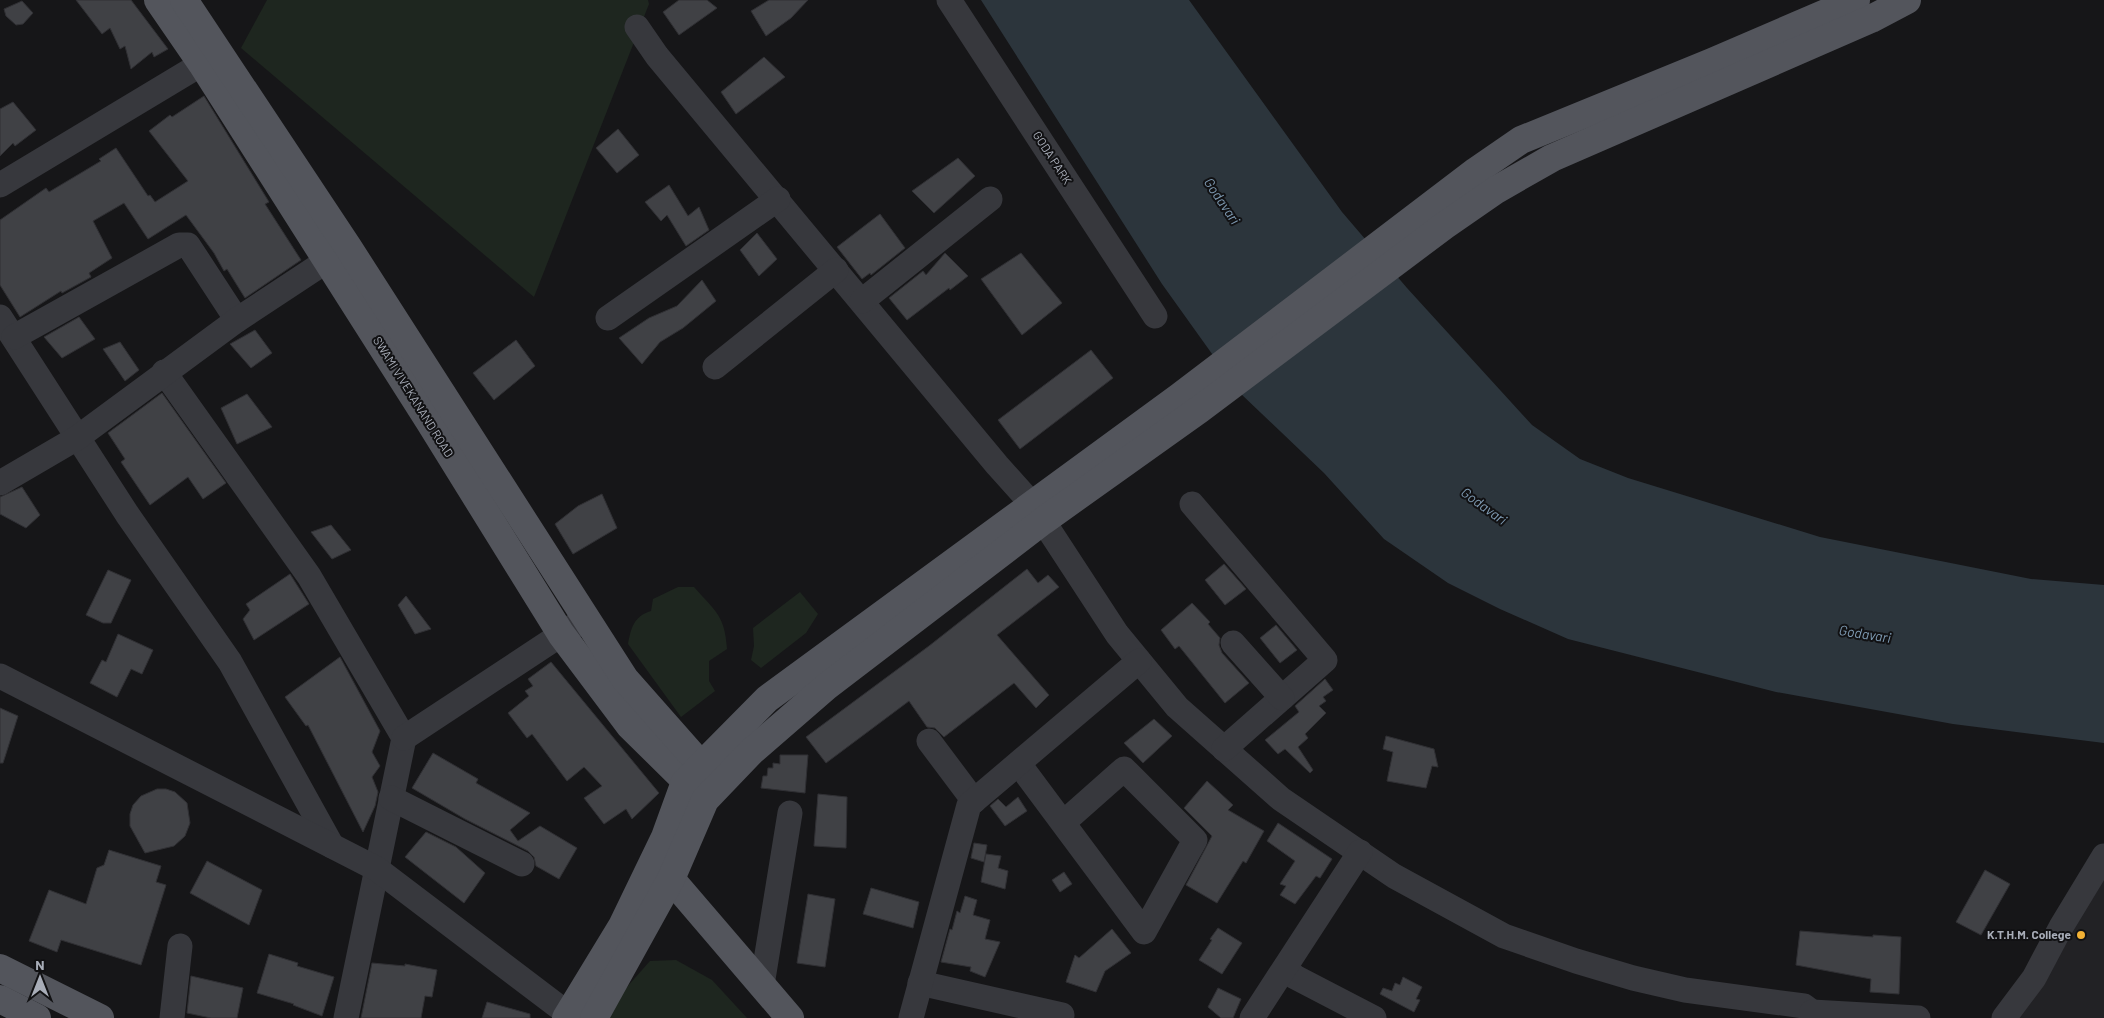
<svg xmlns="http://www.w3.org/2000/svg" width="2104" height="1018" font-family="Barlow,sans-serif">
<rect width="100%" height="100%" fill="#161618"/>
<polygon fill="#222225" points="2104,852 2104,1018 2013,1018"/>
<g fill="#1e261f">
<polygon points="267,0 648,0 649,4 534,297 241,48"/>
<path d="M678,587H694C715,611 725,615 727,649L709,661V681L715,691L681,717L628,644C631,628 634,616 651,611L653,599Z"/>
<polygon points="800,592 818,614 806,633 761,668 751,660 754,646 753,628"/>
<polygon points="676,960 712,980 747,1018 607,1018 619,996 650,961"/>
</g>
<polygon fill="#2c353c" points="981,0 1189,0 1342,212 1407,288 1532,425 1580,459 1628,478 1820,537 2031,579 2104,585 2104,743 1953,724 1776,692 1568,639 1500,609 1448,583 1384,539 1324,473 1240,393 1162,284"/>
<g fill="#404145" stroke="#303034">
<polygon points="76,0 131,0 168,49 154,57 152,52 131,69 125,46 120,49 110,28 102,34"/>
<polygon points="679,0 707,0 717,8 679,35 663,12"/>
<polygon points="769,0 808,0 791,18 766,36 751,11"/>
<polygon points="22,1 33,13 23,24 16,25 6,16 4,9"/>
<polygon points="764,57 785,77 736,114 721,92"/>
<polygon points="204,96 269,202 265,204 301,260 245,298 227,269 224,271 214,253 186,215 148,239 124,203 93,221 112,258 89,273 91,277 62,293 61,291 20,317 0,285 0,220 46,188 49,192 101,161 99,159 116,148 148,196 150,195 155,202 188,181 149,131 170,115 172,117"/>
<polygon points="13,102 36,130 15,146 13,143 0,156 0,109"/>
<polygon points="618,129 639,155 617,173 596,148"/>
<polygon points="958,158 975,176 934,213 912,191"/>
<polygon points="669,185 688,216 699,207 709,230 686,246 667,215 661,221 645,202"/>
<polygon points="880,214 905,248 871,275 870,273 862,279 837,247"/>
<polygon points="757,233 777,259 759,276 740,250"/>
<polygon points="945,253 968,276 950,290 949,288 907,320 889,298 923,271 926,275"/>
<polygon points="1021,253 1062,303 1022,335 981,279"/>
<polygon points="702,280 716,301 683,328 660,342 642,364 619,338 649,318 677,306"/>
<polygon points="79,317 95,339 62,358 44,337"/>
<polygon points="255,330 272,353 251,368 230,344"/>
<polygon points="516,340 535,366 494,400 473,373"/>
<polygon points="120,342 139,370 125,381 103,349"/>
<polygon points="1091,350 1113,378 1020,449 998,420"/>
<polygon points="162,393 226,483 203,499 188,477 150,505 121,462 125,459 108,433"/>
<polygon points="247,394 272,427 237,444 221,408"/>
<polygon points="22,487 40,515 26,528 0,514 0,497"/>
<polygon points="602,494 617,528 573,554 555,524 578,506"/>
<polygon points="331,525 351,550 332,559 311,532"/>
<polygon points="1224,564 1246,589 1225,605 1205,580"/>
<polygon points="1027,569 1038,583 1048,575 1059,587 997,635 1049,695 1036,708 1014,683 944,737 935,728 927,727 909,701 826,763 806,737 929,646"/>
<polygon points="108,570 131,580 111,623 103,623 86,615"/>
<polygon points="290,574 309,604 254,640 243,619 250,610 246,604"/>
<polygon points="406,596 431,629 415,634 398,605"/>
<polygon points="1192,603 1210,622 1208,624 1220,638 1219,645 1222,653 1249,683 1225,703 1179,646 1175,649 1161,630"/>
<polygon points="1276,625 1297,650 1280,663 1260,638"/>
<polygon points="118,634 153,650 142,674 131,669 117,697 90,683 102,660 106,662"/>
<polygon points="340,657 380,731 372,752 380,766 372,777 378,792 375,806 363,832 308,725 306,726 285,697"/>
<polygon points="551,662 659,793 632,819 626,809 604,824 584,798 602,786 584,767 567,781 532,734 527,738 508,713 529,696 525,691 533,686 528,679"/>
<polygon points="1325,679 1333,690 1323,697 1326,701 1319,706 1326,713 1305,734 1308,738 1298,747 1313,770 1310,773 1285,749 1278,754 1265,740 1299,712 1295,706"/>
<polygon points="0,708 18,716 3,763 0,763"/>
<polygon points="1154,719 1172,736 1143,763 1124,743"/>
<polygon points="1386,736 1434,749 1438,767 1432,766 1426,788 1387,781 1393,752 1383,749"/>
<polygon points="433,753 478,779 476,783 530,813 510,830 518,841 540,826 577,848 559,879 536,866 534,857 528,851 465,819 412,788"/>
<polygon points="780,755 808,755 805,793 761,788 763,776 767,776 768,768 773,768 773,763 780,764"/>
<polygon points="1207,781 1233,805 1228,810 1264,831 1246,863 1243,861 1217,903 1186,885 1212,836 1184,808"/>
<polygon points="157,789 166,789 175,792 187,803 190,823 185,836 174,846 145,853 130,826 130,814 133,805 141,796"/>
<polygon points="818,794 847,797 846,848 814,846"/>
<polygon points="1018,797 1027,811 1005,826 990,806 998,799 1006,807"/>
<polygon points="1278,823 1332,859 1320,878 1316,876 1295,904 1280,895 1286,886 1280,884 1295,861 1267,841"/>
<polygon points="426,832 456,847 485,873 464,903 405,857"/>
<polygon points="974,843 987,845 984,862 971,858"/>
<polygon points="109,850 161,866 156,882 166,885 141,965 61,940 57,952 29,941 49,890 86,904 97,868 104,865"/>
<polygon points="986,854 1001,856 998,868 1008,871 1005,889 981,882"/>
<polygon points="207,861 262,890 249,925 190,893"/>
<polygon points="1985,870 2010,884 1981,935 1956,922"/>
<polygon points="1064,872 1072,884 1060,892 1052,880"/>
<polygon points="871,888 919,902 913,928 863,914"/>
<polygon points="808,894 835,899 825,967 797,963"/>
<polygon points="965,896 977,900 973,915 990,920 985,939 1000,942 985,977 970,971 971,967 941,962 950,929 952,930 957,911 960,913"/>
<polygon points="1218,928 1242,943 1222,974 1199,960 1212,940 1210,939"/>
<polygon points="1112,929 1131,953 1105,971 1096,992 1066,982 1075,955 1079,958"/>
<polygon points="1800,931 1873,937 1873,935 1901,937 1899,994 1870,992 1871,979 1796,965"/>
<polygon points="269,954 298,963 297,966 334,977 322,1016 293,1005 294,1004 257,993"/>
<polygon points="372,963 405,966 405,964 437,970 432,997 425,996 421,1018 361,1018"/>
<polygon points="191,976 243,988 237,1018 211,1018 187,1013"/>
<polygon points="1403,977 1422,987 1416,999 1420,1000 1414,1012 1380,994 1383,988 1392,991 1395,983 1400,985"/>
<polygon points="1218,988 1241,999 1233,1018 1221,1018 1208,1007"/>
<polygon points="487,1002 530,1014 530,1018 482,1018"/>
</g>
<g fill="none" stroke-linecap="round" stroke-linejoin="round">
<g stroke="#37383d" stroke-width="25">
<polyline points="949,0 1155,316"/>
<polyline points="637,27 657,56 997,465 1032,504 1117,634 1177,707 1281,799 1394,876 1504,936 1576,961 1633,978 1685,990 1804,1006 1812,1012 1814,1018"/>
<polyline points="0,185 218,54"/>
<polyline points="862,301 990,199"/>
<polyline points="0,317 127,514 230,662 332,846"/>
<polyline points="608,318 778,199"/>
<polyline points="14,337 179,245 188,245 237,320"/>
<polyline points="715,367 836,270"/>
<polyline points="164,372 309,576 404,738 346,1018"/>
<polyline points="0,483 77,438 237,320 343,250"/>
<polyline points="1192,504 1325,660 1224,749"/>
<polyline points="1233,643 1282,698"/>
<polyline points="0,676 377,869 568,1014"/>
<polyline points="404,738 586,618"/>
<polyline points="929,741 974,801"/>
<polyline points="1019,764 1144,932 1195,840 1124,769 1063,823"/>
<polyline points="391,798 522,864"/>
<polyline points="1285,968 1295,977 1374,1018"/>
<polyline points="920,983 1062,1015 1061,1018"/>
<polyline points="762,985 790,813"/>
<polyline points="1812,1012 1918,1018"/>
<polyline points="172,1018 180,946"/>
<polyline points="911,1018 969,805 1139,661"/>
<polyline points="1252,1018 1360,852"/>
<polyline points="2004,1018 2034,978 2061,927 2104,856"/>
</g>
<g stroke="#53555c" stroke-width="28">
<polyline points="158,0 202,64 429,421 561,634 630,726 699,794"/>
<polyline points="184,0 348,247 625,679 701,765 715,778"/>
<polyline points="658,867 671,879 790,1018"/>
<polyline points="0,968 100,1018"/>
<polyline points="0,999 37,1018"/>
<polyline points="566,1018 622,926 665,837 685,782 767,699 1179,397 1476,171 1521,140 1712,62 1856,0"/>
<polyline points="594,1018 671,879 705,800 751,752 826,687 1043,521 1200,409 1444,226 1496,190 1552,158 1871,19 1907,0"/>
</g>
</g>
<circle fill="#f2b134" stroke="#111113" stroke-width="2" cx="2081" cy="935" r="5"/>
<g text-anchor="middle" stroke-width="4" stroke-linejoin="round" paint-order="stroke">
<g font-size="12" fill="#a8adb8" stroke="#111113">
<text transform="translate(1052 158) rotate(57)" y="4">GODA PARK</text>
<text transform="translate(413 397) rotate(58)" y="4">SWAMI VIVEKANAND ROAD</text>
</g>
<g font-size="12" font-weight="bold" fill="#a8adb8" stroke="#111113" text-anchor="end">
<text x="2071" y="939">K.T.H.M. College</text>
</g>
<g font-size="14" font-style="italic" fill="#7f9bb3" stroke="#111113">
<text transform="translate(1222 201) rotate(56)" y="5">Godavari</text>
<text transform="translate(1484 506) rotate(36)" y="5">Godavari</text>
<text transform="translate(1865 634) rotate(9)" y="5">Godavari</text>
</g>
</g>
<g transform="translate(40 978)" stroke="#111113" stroke-width="4" paint-order="stroke">
<path d="M0-4L9 19L0 12L-9 19Z" fill="#a8adb8"/>
<text y="-8" font-size="14" font-weight="bold" text-anchor="middle" fill="#a8adb8">N</text>
</g>
</svg>
